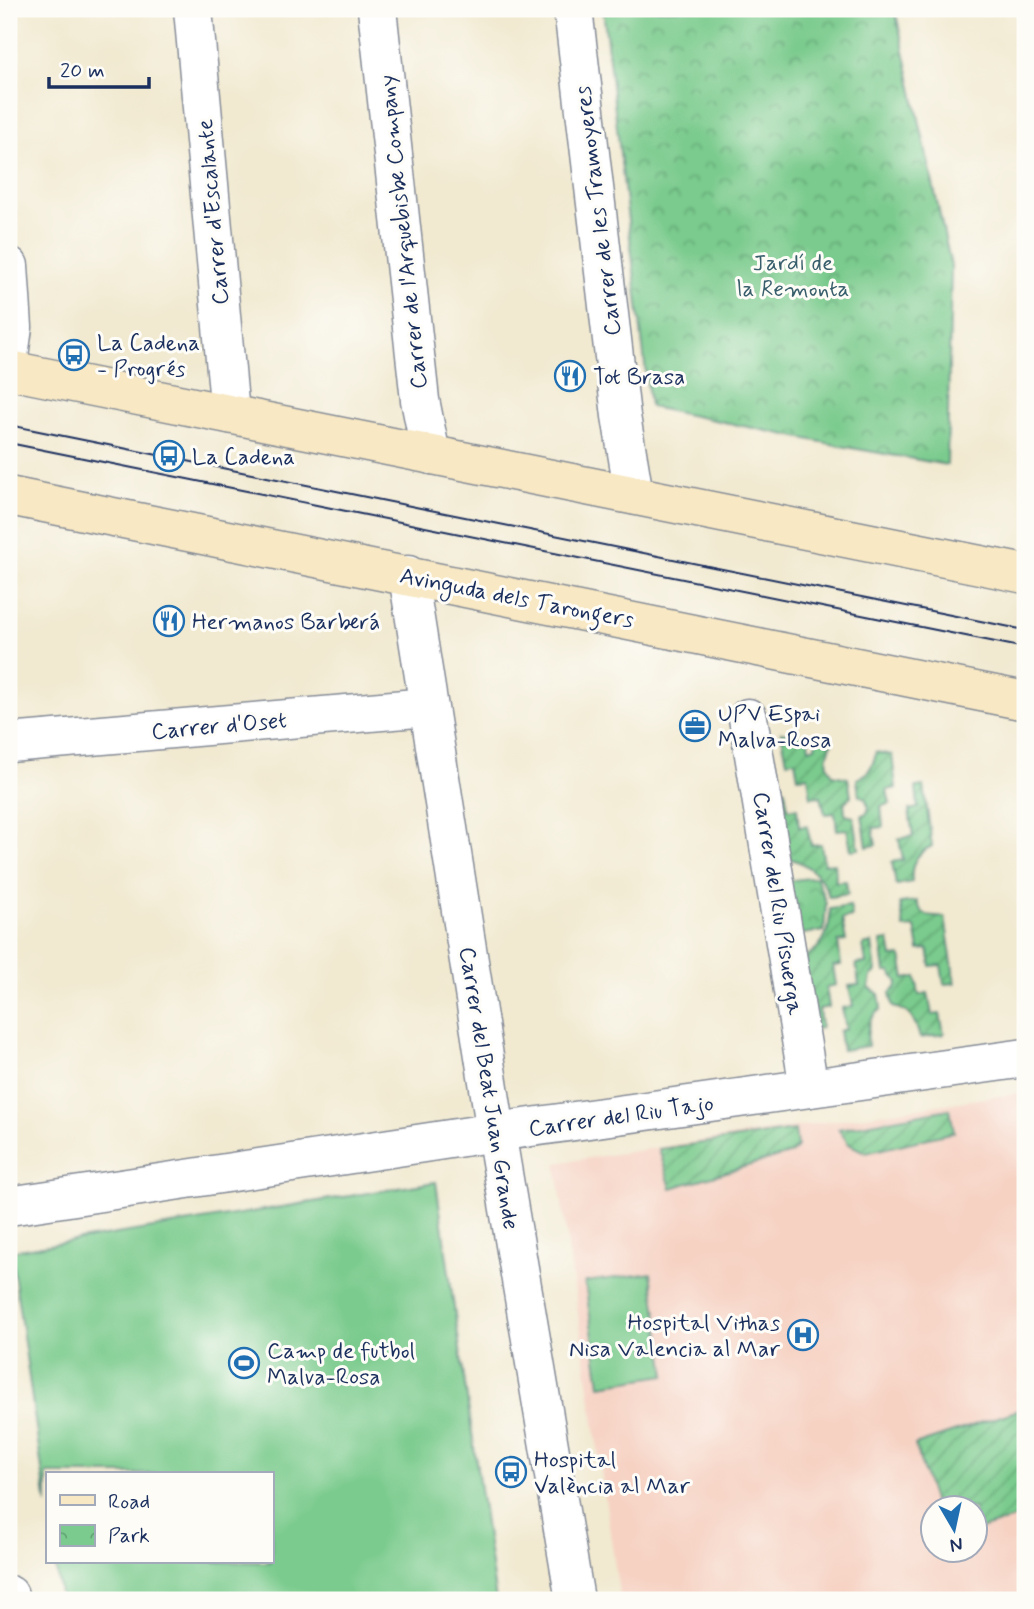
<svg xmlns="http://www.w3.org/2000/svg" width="1034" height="1609" font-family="Mynerve,sans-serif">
<defs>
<pattern id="park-crowns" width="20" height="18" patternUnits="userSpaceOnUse" patternTransform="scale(1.75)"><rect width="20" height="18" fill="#7acb8d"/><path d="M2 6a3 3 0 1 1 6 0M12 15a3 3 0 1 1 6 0" fill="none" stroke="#63a576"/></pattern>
<pattern id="garden-furrows" width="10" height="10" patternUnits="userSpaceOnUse" patternTransform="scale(1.75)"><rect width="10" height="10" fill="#7acb8d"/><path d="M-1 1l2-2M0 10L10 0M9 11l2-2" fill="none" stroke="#63a576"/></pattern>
</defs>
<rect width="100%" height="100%" fill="#fdfcf7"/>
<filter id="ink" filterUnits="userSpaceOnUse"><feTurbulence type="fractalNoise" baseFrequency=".0143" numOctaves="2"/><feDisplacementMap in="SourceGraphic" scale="14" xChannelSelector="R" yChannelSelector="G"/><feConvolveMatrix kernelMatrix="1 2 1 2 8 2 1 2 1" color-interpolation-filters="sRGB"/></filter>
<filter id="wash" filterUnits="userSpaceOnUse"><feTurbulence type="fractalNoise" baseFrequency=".00686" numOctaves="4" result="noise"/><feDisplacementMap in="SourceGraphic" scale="28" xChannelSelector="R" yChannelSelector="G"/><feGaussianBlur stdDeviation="1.57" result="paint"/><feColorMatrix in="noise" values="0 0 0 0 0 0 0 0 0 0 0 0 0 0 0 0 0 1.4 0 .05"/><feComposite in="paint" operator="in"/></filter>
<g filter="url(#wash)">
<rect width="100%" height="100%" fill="#f1e9d0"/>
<path fill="#f6d2c3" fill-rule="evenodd" d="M1025,1092V1600H620L556,1163ZM932,1508H974V1550H932Z"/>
<g fill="url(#park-crowns)" stroke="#4a7d76" stroke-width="2">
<polygon points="603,9 895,9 951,266 947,465 846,447 650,407"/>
<polygon points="816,877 826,903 824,931 795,935 786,881"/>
</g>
<g fill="url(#garden-furrows)" stroke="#4a7d76" stroke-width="2">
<path d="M781,732L808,738L809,749L815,747L816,740L832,743C826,756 825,763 833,775L848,778L851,796L844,803L845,813L849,816L854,817L859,849L851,850L847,829L837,830L835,813L825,814L821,796L811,797L808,776L798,777L795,760L787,761Z"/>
<path d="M876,752L892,755L896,788L887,790L890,804L881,806L883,827L873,828L876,845L867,847L862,815L867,813L869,807L865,798L859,795L857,779C869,775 874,764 876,752Z"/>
<path d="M924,786L932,846C916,853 910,866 912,882L896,885L892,862L903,860L899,839L913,836L909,810L918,808L916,787Z"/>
<path d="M785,790L788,809L797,808L799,827L807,826L811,845L821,844L824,864L834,863L836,882L846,881L848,894L829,897C823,875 805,861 783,857L772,792Z"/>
<path d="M917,901C920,916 931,918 945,917L955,983L944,984L941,965L931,966L928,949L919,950L915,927L904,928L900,903Z"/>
<path d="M850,906L852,917L842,919L846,941L838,942L841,965L833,966L836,985L826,987L829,1007L819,1009L821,1028L810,1030L799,959C821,952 831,932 830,909Z"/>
<path d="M889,940L892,957L901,956L905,979L916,977L919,995L928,993L932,1015L940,1014L944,1034L920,1038C916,1022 911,1010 893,1007L890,993L896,988L898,982L890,972H885L881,941Z"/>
<path d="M872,943L876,972L871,976L869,988L879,994L881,1009C868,1018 866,1030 868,1046L842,1050L839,1031L846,1029L842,1008L853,1006L849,986L859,985L856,964L866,963L863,945Z"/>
<polygon points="950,1109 954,1132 866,1153 849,1144 838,1129"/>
<polygon points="795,1130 797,1147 792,1153 671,1188 659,1149"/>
<polygon points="1025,1408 1025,1515 975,1531 974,1508 935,1507 915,1445"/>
</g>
<g fill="#7acb8d" stroke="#4a7d76" stroke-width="2">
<polygon points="436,1182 496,1600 61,1600 55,1562 271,1562 271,1474 47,1474 47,1505 11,1251"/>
<polygon points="651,1273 666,1375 600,1385 585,1282"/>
</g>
</g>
<g filter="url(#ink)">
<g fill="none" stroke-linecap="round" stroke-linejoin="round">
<g stroke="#868c97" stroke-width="41">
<g id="street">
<polyline points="193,9 230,414"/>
<polyline points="377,9 420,400 431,455"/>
<polyline points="573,9 621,416 634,495"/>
<polyline points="9,266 13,327 9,356"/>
<polyline points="408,575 496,1132 575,1600"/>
<polyline points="748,718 809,1088"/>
<polyline points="9,743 428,707"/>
<polyline points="9,1206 496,1132 1025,1058"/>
<polyline points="9,1595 9,1600"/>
</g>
</g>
<g stroke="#868c97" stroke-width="41">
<g id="secondary">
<polyline points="9,370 1025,574"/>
<polyline points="9,496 1025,701"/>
</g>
</g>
<use href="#street" stroke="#fff" stroke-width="38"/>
<use href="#secondary" stroke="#f8e8c3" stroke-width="38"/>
<g stroke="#1b2f5e" stroke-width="2">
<polyline points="9,425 1025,630"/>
<polyline points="9,443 1025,648"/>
</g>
</g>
</g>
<defs>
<g id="bus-ring" transform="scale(1.575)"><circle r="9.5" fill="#fdfcf7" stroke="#1f6fb2" stroke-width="1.5"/><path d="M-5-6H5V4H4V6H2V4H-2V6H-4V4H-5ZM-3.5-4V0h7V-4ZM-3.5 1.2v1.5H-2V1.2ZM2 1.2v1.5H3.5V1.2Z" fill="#1f6fb2"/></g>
<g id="restaurant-ring" transform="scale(1.575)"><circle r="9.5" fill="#fdfcf7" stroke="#1f6fb2" stroke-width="1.5"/><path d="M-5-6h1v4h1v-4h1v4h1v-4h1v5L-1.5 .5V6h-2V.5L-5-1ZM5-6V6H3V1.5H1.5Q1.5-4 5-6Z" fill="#1f6fb2"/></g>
<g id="office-ring" transform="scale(1.575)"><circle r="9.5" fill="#fdfcf7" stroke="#1f6fb2" stroke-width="1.5"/><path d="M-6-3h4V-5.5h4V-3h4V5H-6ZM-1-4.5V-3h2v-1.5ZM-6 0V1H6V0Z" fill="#1f6fb2"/></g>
<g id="hospital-ring" transform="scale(1.575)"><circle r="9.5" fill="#fdfcf7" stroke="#1f6fb2" stroke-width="1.5"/><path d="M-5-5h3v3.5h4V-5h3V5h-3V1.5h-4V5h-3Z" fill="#1f6fb2"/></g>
<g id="stadium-ring" transform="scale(1.575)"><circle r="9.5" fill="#fdfcf7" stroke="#1f6fb2" stroke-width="1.5"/><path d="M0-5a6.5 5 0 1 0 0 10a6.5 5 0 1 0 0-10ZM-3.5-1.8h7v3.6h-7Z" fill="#1f6fb2"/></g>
</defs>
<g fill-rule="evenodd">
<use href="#bus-ring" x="74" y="355"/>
<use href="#restaurant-ring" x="570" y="376"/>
<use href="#bus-ring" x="169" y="456"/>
<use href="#restaurant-ring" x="169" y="621"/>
<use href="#office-ring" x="695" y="726"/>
<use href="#hospital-ring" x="803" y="1335"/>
<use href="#stadium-ring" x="244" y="1363"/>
<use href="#bus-ring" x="511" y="1472"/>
</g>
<g text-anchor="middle" stroke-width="6" stroke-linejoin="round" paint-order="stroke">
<g font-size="23" fill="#1b2f5e" stroke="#fdfcf7">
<text transform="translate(597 211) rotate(-97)" y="8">Carrer de les Tramoyeres</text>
<text transform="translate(212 212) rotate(-95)" y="8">Carrer d'Escalante</text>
<text transform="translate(402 232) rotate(-96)" y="8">Carrer de l'Arquebisbe Company</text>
<text transform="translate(517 597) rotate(11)" y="8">Avinguda dels Tarongers</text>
<text transform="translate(219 725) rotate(-5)" y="8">Carrer d'Oset</text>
<text transform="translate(779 903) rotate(81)" y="8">Carrer del Riu Pisuerga</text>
<text transform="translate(490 1088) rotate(81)" y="8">Carrer del Beat Juan Grande</text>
<text transform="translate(621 1115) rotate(-8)" y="8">Carrer del Riu Tajo</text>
</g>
<g font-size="23" fill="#385e6c" stroke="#fdfcf7">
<text x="793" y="270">Jardí de<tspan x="793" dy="26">la Remonta</tspan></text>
</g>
<g font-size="23" fill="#1b2f5e" stroke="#fdfcf7" text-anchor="start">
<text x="97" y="350">La Cadena<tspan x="97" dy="26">- Progrés</tspan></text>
<text x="593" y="384">Tot Brasa</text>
<text x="192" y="464">La Cadena</text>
<text x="192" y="629">Hermanos Barberá</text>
<text x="718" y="721">UPV Espai<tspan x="718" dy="26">Malva-Rosa</tspan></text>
<text x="780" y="1330" text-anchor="end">Hospital Vithas<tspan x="780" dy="26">Nisa Valencia al Mar</tspan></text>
<text x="267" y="1358">Camp de futbol<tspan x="267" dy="26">Malva-Rosa</tspan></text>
<text x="534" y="1467">Hospital<tspan x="534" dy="26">València al Mar</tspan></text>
</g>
</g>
<rect width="1034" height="1609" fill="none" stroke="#fdfcf7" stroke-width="35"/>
<rect x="46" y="1472" width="228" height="91" fill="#fdfcf7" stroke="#a3aaba" stroke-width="2"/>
<rect x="60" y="1495" width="35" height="10" fill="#f8e8c3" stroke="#a3aaba" stroke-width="2"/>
<text x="108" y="1508" font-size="21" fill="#1b2f5e">Road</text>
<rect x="60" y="1525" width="35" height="21" fill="url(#park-crowns)" stroke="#a3aaba" stroke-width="2"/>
<text x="108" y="1542" font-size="21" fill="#1b2f5e">Park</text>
<g transform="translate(954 1529) rotate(171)"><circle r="33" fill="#fdfcf7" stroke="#a3aaba" stroke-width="2"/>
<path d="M0-5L12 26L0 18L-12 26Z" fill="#1f6fb2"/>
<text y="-10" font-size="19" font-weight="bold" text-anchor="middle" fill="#1b2f5e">N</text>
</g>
<path d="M49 77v10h100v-10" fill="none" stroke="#1b2f5e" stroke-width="3.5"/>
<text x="60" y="77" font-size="21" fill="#1b2f5e" stroke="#fdfcf7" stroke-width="5" paint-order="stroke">20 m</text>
</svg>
